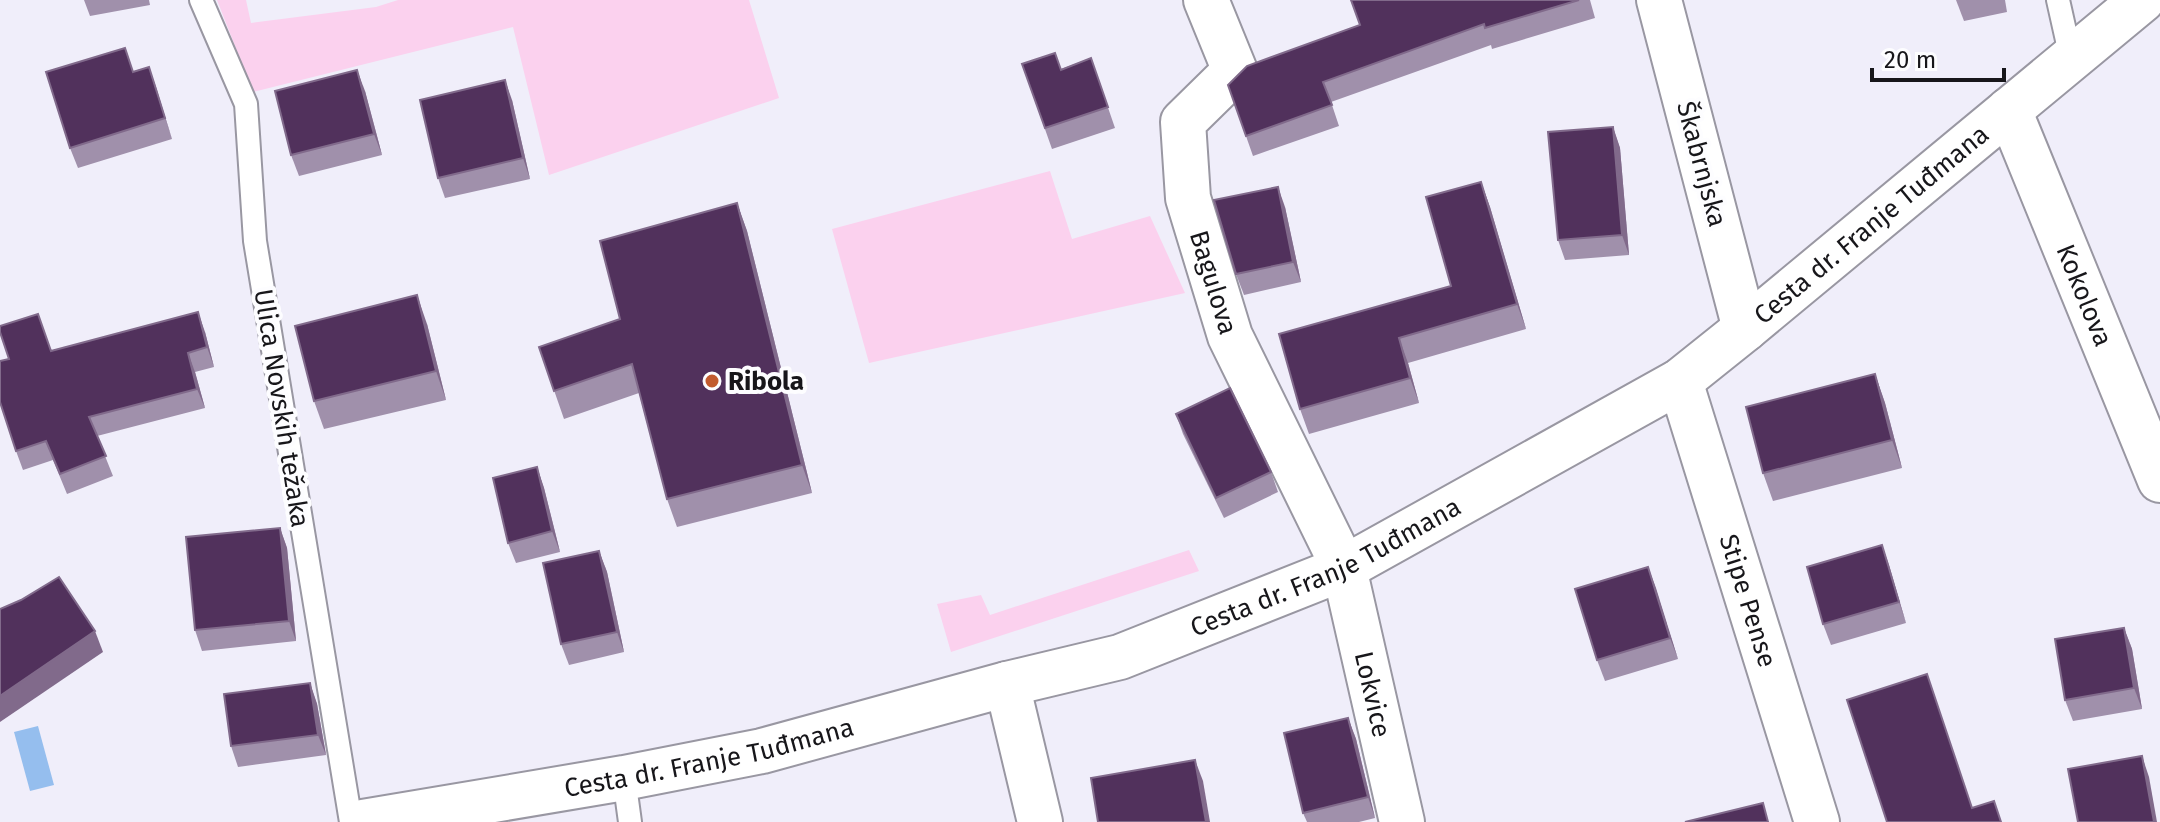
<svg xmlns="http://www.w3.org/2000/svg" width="2160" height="822" font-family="'Fira Sans',sans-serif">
<rect width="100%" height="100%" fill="#f0eefa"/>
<g fill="#fbd1ee">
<polygon points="217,0 246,0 251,23 376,7 398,0 749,0 779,98 549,175 513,27 253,92"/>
<polygon points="1050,171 1072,239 1150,216 1185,293 869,363 832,229"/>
<polygon points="1189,550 1199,571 951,652 937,604 981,595 990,615"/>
</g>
<polygon fill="#95beee" points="38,726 54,785 30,791 14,732"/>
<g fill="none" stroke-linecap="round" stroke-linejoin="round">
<g stroke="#9997a2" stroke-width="26">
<g id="lane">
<polyline points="201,0 246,104 255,241 351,822"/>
<polyline points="2058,0 2071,58"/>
<polyline points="624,778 630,822"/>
</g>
</g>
<g stroke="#9997a2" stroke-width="48">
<g id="street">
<path id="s1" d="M1206,0L1235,71L1183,122L1188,198L1230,336L1344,568L1402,822"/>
<path id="s2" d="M2009,110L2160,480"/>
<path id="s3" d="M1680,381L1817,822"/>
<polyline points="1007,684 1040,822"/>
</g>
</g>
<g stroke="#9997a2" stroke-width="48">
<g id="secondary">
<path id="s4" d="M1745,329L2142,0"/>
</g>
</g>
<g stroke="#9997a2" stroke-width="48">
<g id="primary">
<path id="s5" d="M363,822L624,778L762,751L1007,684L1120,657L1344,568L1680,381L1745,329L1659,0"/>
</g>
</g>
<use href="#lane" stroke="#fff" stroke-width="22"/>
<use href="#street" stroke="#fff" stroke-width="44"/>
<use href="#secondary" stroke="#fff" stroke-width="44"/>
<use href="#primary" stroke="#fff" stroke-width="44"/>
</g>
<g fill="#a090ab">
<polygon points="84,0 149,0 150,5 90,16"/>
<polygon points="1351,0 1590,0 1595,18 1492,49 1491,45 1331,102 1339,126 1253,156 1228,85 1360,25"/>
<polygon points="1956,0 2005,0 2007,12 1964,21"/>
<polygon points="1091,58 1115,128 1052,149 1022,64 1061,69"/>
<polygon points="149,67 172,139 78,168 70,148 134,71"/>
<polygon points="365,91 382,155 299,176 291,155"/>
<polygon points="512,100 530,179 445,198 438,178"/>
<polygon points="1613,127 1620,148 1629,255 1565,260 1558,240"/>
<polygon points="1481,182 1490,207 1526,329 1408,363 1419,403 1309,434 1300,409 1451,286"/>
<polygon points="737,203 747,231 812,493 677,527 667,499 639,393 564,419 539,347 620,319"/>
<polygon points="1285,207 1301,282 1244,295 1236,274"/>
<polygon points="427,324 446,400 324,429 314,401"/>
<polygon points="205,332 214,367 195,372 205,408 97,436 113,476 67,494 53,460 23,470 16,451 51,351"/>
<polygon points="1875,374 1885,403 1902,468 1773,501 1763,473"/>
<polygon points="1176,414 1271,472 1278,492 1224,518 1183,434"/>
<polygon points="537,467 544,488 560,552 516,563 508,543"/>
<polygon points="280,528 287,548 296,641 202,651 195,630"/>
<polygon points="1882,545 1906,623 1831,645 1823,624"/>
<polygon points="599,551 607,572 624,652 569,665 561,644"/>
<polygon points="1648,567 1678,659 1605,681 1597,660"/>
<polygon points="2124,628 2132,649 2142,709 2073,721 2065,700"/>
<polygon points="310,683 317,704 326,755 238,767 231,746"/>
<polygon points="1348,718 1356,739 1375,818 1359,822 1307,822 1303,813"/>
</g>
<g fill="#816a8b">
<polygon points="149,67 156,87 172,139 165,118"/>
<polygon points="357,70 365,91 382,155 374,134"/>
<polygon points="505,80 512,100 530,179 523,158"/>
<polygon points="1613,127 1620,148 1629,255 1622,235"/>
<polygon points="1481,182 1490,207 1526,329 1517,304"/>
<polygon points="1278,187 1285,207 1301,282 1293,262"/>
<polygon points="737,203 747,231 812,493 802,465"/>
<polygon points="417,295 427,324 446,400 436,371"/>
<polygon points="198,312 205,332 214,367 207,347"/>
<polygon points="1399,338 1408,363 1419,403 1410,378"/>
<polygon points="188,353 195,372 205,408 197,389"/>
<polygon points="1875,374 1885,403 1902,468 1892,440"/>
<polygon points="537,467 544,488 560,552 552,531"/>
<polygon points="280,528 287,548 296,641 289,621"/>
<polygon points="1882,545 1889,565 1906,623 1899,602"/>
<polygon points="599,551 607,572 624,652 617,632"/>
<polygon points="1648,567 1656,588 1678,659 1670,638"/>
<polygon points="2124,628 2132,649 2142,709 2134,688"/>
<polygon points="95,631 103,652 0,722 0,696"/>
<polygon points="310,683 317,704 326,755 318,735"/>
<polygon points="1348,718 1356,739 1375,818 1368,797"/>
<polygon points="2142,756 2149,777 2157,822 2154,822"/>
<polygon points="1195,760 1203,781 1210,822 1206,822"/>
</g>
<g fill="#51315c" stroke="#816a8b" stroke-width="2">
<polygon points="1351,0 1579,0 1485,28 1484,24 1323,82 1332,105 1246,136 1228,85 1247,66 1360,25"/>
<polygon points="125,48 133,72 149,67 165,118 70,148 46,72"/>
<polygon points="1055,53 1061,70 1091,58 1108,107 1045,128 1022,64"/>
<polygon points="357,70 374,134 291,155 275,91"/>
<polygon points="505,80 523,158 438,178 420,100"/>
<polygon points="1613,127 1622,235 1558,240 1548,132"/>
<polygon points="1481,182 1517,304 1399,338 1410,378 1300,409 1279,334 1451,286 1426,197"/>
<polygon points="1278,187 1293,262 1236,274 1214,200"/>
<polygon points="737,203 802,465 667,499 632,364 554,391 539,347 620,319 600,241"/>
<polygon points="417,295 436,371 314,401 295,326"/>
<polygon points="198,312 207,347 188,353 197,389 89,417 106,456 60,474 46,441 16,451 0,402 0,361 9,359 0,332 0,326 38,314 51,351"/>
<polygon points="1875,374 1892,440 1763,473 1746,407"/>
<polygon points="1230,388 1271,472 1216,498 1176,414"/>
<polygon points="537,467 552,531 508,543 493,478"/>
<polygon points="280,528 289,621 195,630 186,537"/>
<polygon points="1882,545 1899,602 1823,624 1807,567"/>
<polygon points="599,551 617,632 561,644 543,563"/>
<polygon points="1648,567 1670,638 1597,660 1575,589"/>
<polygon points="59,577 95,631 0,696 0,609 21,600"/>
<polygon points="2124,628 2134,688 2065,700 2055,639"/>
<polygon points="1927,674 1972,808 1994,801 2001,822 1887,822 1847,700"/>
<polygon points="310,683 318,735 231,746 224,694"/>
<polygon points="1348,718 1368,797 1303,813 1284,733"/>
<polygon points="2142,756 2154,822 2078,822 2068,769"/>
<polygon points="1195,760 1206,822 1098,822 1091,778"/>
<polygon points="1763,803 1768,822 1685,822"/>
</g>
<circle fill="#c25b2e" stroke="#fdfdff" stroke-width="3" cx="712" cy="381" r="8"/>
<g text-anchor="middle" stroke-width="8" stroke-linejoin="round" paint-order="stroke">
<g font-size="26" fill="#17161a" stroke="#fdfdff">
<text transform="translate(1702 164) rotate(75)" y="9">Škabrnjska</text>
<text dy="9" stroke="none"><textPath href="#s4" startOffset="164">Cesta dr. Franje Tuđmana</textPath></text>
<text dy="9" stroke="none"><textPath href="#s1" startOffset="314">Bagulova</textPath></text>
<text dy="9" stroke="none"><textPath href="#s2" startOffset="200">Kokolova</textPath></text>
<text transform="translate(282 408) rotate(81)" y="9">Ulica Novskih težaka</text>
<text dy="9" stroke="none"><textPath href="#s5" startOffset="1000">Cesta dr. Franje Tuđmana</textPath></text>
<text dy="9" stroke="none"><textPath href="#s3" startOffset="230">Stipe Pense</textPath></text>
<text dy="9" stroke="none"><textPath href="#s1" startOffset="758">Lokvice</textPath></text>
<text dy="9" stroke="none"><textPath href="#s5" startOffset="352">Cesta dr. Franje Tuđmana</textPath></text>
</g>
<g font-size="26" font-weight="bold" fill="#17161a" stroke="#fdfdff" text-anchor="start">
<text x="728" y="390">Ribola</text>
</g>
</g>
<path d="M1872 68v12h132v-12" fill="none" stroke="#17161a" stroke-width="4"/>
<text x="1884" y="68" font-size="24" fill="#17161a" stroke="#fdfdff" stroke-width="6" paint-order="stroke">20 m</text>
</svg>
